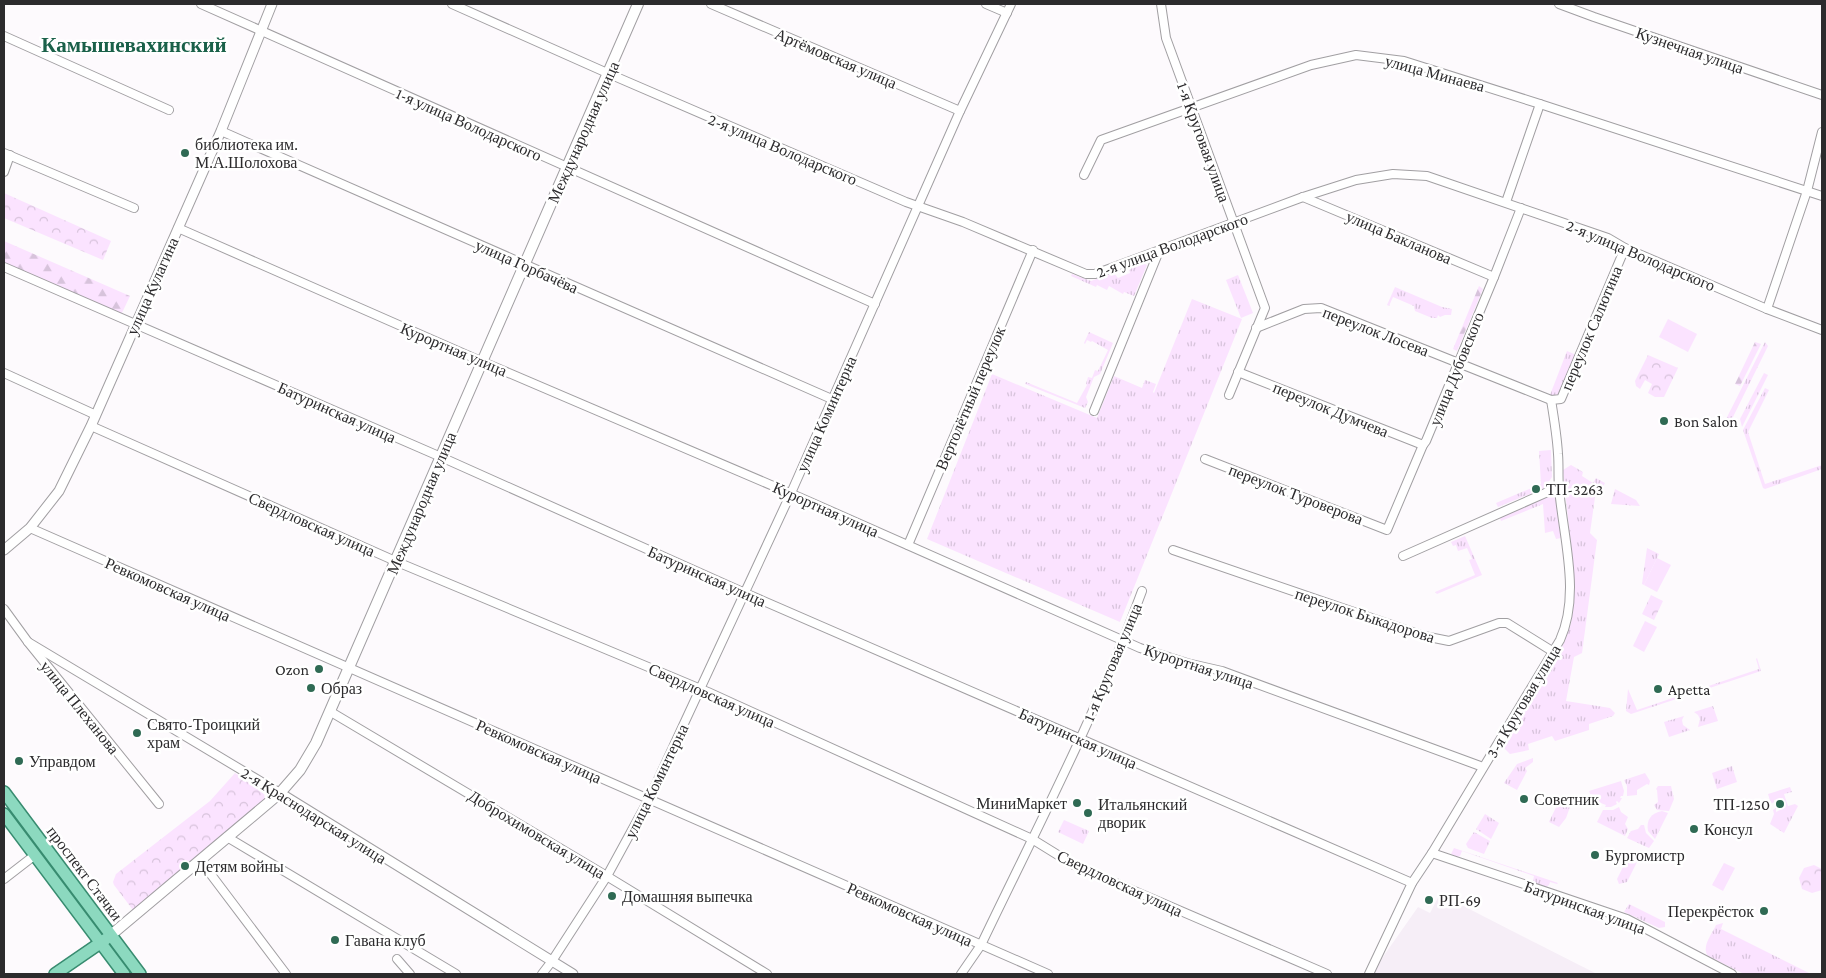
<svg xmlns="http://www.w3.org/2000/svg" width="1826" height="978" font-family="'Crimson Pro',serif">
<defs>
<pattern id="grass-tufts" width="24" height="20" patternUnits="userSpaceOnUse" patternTransform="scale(1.25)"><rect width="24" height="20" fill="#fbe3ff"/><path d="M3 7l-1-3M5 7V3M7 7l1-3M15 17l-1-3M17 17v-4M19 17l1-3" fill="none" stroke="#d7c3db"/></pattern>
<pattern id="forest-firs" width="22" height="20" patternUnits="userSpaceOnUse" patternTransform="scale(1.25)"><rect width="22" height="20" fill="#fbe3ff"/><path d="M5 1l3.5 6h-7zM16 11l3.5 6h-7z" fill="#d7c3db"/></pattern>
<pattern id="park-crowns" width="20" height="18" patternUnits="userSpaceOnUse" patternTransform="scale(1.25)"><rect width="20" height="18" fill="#fbe3ff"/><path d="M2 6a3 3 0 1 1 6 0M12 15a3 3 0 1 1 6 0" fill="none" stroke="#d7c3db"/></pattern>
</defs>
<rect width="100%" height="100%" fill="#fdfafd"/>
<polygon fill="#f6eef7" points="1440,894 1520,935 1597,974 1371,974 1418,907 1430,913"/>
<g fill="url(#grass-tufts)">
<polygon points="1142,263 1147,265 1134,296 1124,292 1123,294 1109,286 1107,290 1097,285 1096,287 1071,276 1072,274 1091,281 1114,273 1118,278 1130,273 1129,268"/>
<polygon points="1238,275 1253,313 1241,318 1226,280"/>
<polygon points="1395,287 1442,307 1452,309 1451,315 1445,315 1440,317 1438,315 1437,318 1432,318 1415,311 1414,306 1393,297 1389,306 1387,305"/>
<polygon points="1192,299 1242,319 1120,622 927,539 992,374 1097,418 1114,376 1142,388 1145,380 1156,384 1153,392 1154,393"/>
<polygon points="1089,332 1113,343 1100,374 1094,377 1086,397 1088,402 1085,408 1025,384 1026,382 1077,403 1087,385 1086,384 1088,377 1092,378 1095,370 1098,371 1108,350 1092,341 1091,342 1087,340 1085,344 1084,343"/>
<polygon points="1765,342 1768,346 1731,421 1723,425"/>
<polygon points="1567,351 1574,354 1576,358 1557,398 1550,395"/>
<polygon points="1764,373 1768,375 1742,427 1740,419"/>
<polygon points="1765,388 1769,390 1748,432 1765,484 1822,465 1822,469 1765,489 1763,488 1743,430"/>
<polygon points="1551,450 1552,477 1546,486 1547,487 1498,507 1496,503 1541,484 1539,451"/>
<polygon points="1571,465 1583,472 1582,476 1593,483 1596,478 1605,483 1603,487 1596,490 1590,533 1597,540 1582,653 1574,657 1566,701 1610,708 1615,713 1613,716 1589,724 1589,730 1555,741 1552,736 1528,744 1529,750 1510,754 1504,748 1504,743 1563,645 1571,623 1573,607 1573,567 1563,470"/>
<polygon points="1615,489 1636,500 1640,506 1611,504"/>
<polygon points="1547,497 1554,497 1557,502 1561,538 1556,539 1553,531 1545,533 1543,504 1501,521 1499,515"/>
<polygon points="1465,536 1482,575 1437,594 1435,592 1475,575 1469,560 1472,559 1467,548 1458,551 1456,545 1453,546 1451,542"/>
<polygon points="1647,548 1659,554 1644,585 1642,584"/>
<polygon points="1757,658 1761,671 1631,714 1626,711 1628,689 1637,710 1759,669 1756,659"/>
<polygon points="1713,706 1718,721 1698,727 1700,719 1698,715 1694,712"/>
<polygon points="1684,716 1682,720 1683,725 1690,730 1669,737 1664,722"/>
<polygon points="1533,758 1533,762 1525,768 1527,771 1517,790 1504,783 1517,764"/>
<polygon points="1732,766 1737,782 1717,789 1712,773"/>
<polygon points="1645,773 1650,781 1649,785 1647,784 1637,790 1637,795 1627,796 1627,786 1624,780"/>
<polygon points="1621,781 1624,791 1623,796 1621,796 1620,798 1622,798 1619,803 1617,801 1616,802 1617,804 1611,807 1605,807 1606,805 1598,802 1593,796 1591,796 1589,791"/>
<polygon points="1658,786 1671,786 1674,799 1669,811 1657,810 1654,805 1658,802 1657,790 1656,789"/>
<polygon points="1790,787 1792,792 1784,794 1788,806 1795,804 1798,806 1784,833 1770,824 1774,814 1773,810 1776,808 1776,812 1786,807 1783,798 1774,800 1774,802 1771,804 1768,794"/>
<polygon points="1588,798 1589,799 1570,807 1566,818 1559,827 1549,822 1559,801 1561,800 1570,804"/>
<polygon points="1619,807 1621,812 1628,817 1625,824 1628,829 1625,836 1597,822 1603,810 1613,810"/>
<path d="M1662,811L1668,813L1655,839L1648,831C1646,820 1651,813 1662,811Z"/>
<polygon points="1485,814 1499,823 1491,839 1476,829"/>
<polygon points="1064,820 1089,831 1083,844 1058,832"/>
<polygon points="1641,825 1644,825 1646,833 1654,841 1649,848 1627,838 1631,831 1638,829"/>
<polygon points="1474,832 1490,841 1484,854 1468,848 1466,844"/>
<polygon points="1454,848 1558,883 1557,884 1550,882 1549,885 1546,887 1534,883 1533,881 1534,876 1462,851 1460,856 1457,857 1451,854"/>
<polygon points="1628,851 1637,856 1638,860 1627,882 1619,884 1617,879 1625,863"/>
<polygon points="1629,904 1665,922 1665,927 1659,928 1624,912"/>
<path d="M1723,923L1721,929L1811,974H1744L1708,956C1701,947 1712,934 1716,925Z"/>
</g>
<g fill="url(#forest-firs)">
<polygon points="4,241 130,296 121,315 4,265"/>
<polygon points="1479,286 1483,289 1457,351 1453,349"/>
<polygon points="1755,342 1761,344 1740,386 1735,384"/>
</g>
<g fill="url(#park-crowns)">
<polygon points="4,193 111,241 103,260 4,218"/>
<polygon points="1648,355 1678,368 1664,397 1655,397 1648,393 1652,384 1645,380 1640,389 1636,386 1635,381"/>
<polygon points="1651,595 1663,601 1654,620 1642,614"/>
<polygon points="235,773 264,794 265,800 136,910 133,910 114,885 113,882 116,874 210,801"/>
<polygon points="1814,865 1822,869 1822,890 1812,893 1802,889 1799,878 1804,868"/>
</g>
<g fill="#fbe3ff">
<polygon points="1668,319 1697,334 1688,352 1659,337"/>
<polygon points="1657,558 1671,565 1657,592 1644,585"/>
<polygon points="1645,621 1657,627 1644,652 1633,646"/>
<polygon points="1724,863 1735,868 1723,891 1712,885"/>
</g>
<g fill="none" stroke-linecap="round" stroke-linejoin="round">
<g stroke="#a19fa2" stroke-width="10">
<g id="minor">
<polyline points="201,4 875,304"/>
<polyline points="452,4 614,76 906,202 963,222 1086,274 1095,274 1303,197 1356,180 1393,174 1427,176 1608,238 1625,248 1767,309 1822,330"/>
<polyline points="711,4 960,111"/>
<polyline points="986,4 1007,13"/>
<polyline points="1161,4 1166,38 1265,308 1229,395"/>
<polyline points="1559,4 1594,17 1822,95"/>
<polyline points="4,36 169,110"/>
<polyline points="221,131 834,400"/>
<polyline points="4,153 134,208"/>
<polyline points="4,172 10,155"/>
<polyline points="1084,175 1101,140 1311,65 1356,55 1404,61 1540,104 1822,196"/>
<polyline points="1303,197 1494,277"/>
<polyline points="1506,202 1540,104"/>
<polyline points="178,228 483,362 799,497 1140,648 1187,663 1222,671 1483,767"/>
<polyline points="4,267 441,457 745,593 1412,883"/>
<polyline points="1767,309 1807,191 1822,132"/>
<polyline points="1256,328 1304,309 1321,308 1551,400 1561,399 1625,248"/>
<polyline points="1238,372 1423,445"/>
<polyline points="4,373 96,415"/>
<polyline points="1094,411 1159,251"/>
<polyline points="91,426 402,564 708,692 1032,839 1074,865 1327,974"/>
<polyline points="1205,459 1387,530 1423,445 1426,441 1494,277 1521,208"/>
<polyline points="30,528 1048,974"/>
<polyline points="908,545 1033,250"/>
<polyline points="1173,550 1424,636 1449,641 1499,623 1507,623 1552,651"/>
<polyline points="1403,556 1559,487"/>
<polyline points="4,609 28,642 159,804"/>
<polyline points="28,642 280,793"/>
<polyline points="331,712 600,872 767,974"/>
<polyline points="227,837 456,974"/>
<polyline points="1432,853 1627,919 1732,974"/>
<polyline points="200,860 286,974"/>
<polyline points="4,879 35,855"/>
<polyline points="397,959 410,974"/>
<polyline points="542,974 552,961 607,876 649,799 791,493 960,111 1011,4"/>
<path d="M961,974L981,945C1037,828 1097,713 1142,591"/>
<path d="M1369,974L1412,883L1432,853L1560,640C1581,594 1563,537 1559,488C1558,477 1559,465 1558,454C1557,436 1554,418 1551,400"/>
</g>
</g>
<g stroke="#a19fa2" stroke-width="11">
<g id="tertiary">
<polyline points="4,550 30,528 59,491 91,426 221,131 272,4"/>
<polyline points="280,793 573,974"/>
</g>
</g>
<g stroke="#a19fa2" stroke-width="12">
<polyline id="secondary" points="111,935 280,793 300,770 316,743 638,4"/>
</g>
<g stroke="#388c70" stroke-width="14">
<g id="primary">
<polyline points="4,792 140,974"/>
<polyline points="4,814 124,974"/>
<polyline points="55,974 106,939"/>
</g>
</g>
<use href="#minor" stroke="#fff" stroke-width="8"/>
<use href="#tertiary" stroke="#fff" stroke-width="9"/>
<use href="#secondary" stroke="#fff" stroke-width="10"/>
<use href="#primary" stroke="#8cd9bf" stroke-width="11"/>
</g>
<g fill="#2f6a54" stroke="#fff" stroke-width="2">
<circle cx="185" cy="153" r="5"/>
<circle cx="1664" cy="421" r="5"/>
<circle cx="1536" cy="489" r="5"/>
<circle cx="319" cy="669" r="5"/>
<circle cx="311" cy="688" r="5"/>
<circle cx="1658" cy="689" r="5"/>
<circle cx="137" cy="733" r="5"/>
<circle cx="19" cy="761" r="5"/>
<circle cx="1524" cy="799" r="5"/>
<circle cx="1077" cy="803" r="5"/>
<circle cx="1780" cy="804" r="5"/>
<circle cx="1088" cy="813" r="5"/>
<circle cx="1694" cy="829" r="5"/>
<circle cx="1595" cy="855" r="5"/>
<circle cx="185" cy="866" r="5"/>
<circle cx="612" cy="896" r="5"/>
<circle cx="1429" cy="900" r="5"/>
<circle cx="1764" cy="911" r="5"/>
<circle cx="335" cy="940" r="5"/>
</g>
<g text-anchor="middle" stroke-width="5" stroke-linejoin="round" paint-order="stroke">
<g font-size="16" fill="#2c2b2d" stroke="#fff">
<text transform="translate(1690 50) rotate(19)" y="6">Кузнечная улица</text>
<text transform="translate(836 58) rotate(23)" y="6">Артёмовская улица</text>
<text transform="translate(1435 73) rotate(15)" y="6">улица Минаева</text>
<text transform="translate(469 124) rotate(24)" y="6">1-я улица Володарского</text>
<text transform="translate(583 132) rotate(-66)" y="6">Международная улица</text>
<text transform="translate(1204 142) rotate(70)" y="6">1-я Круговая улица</text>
<text transform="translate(783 149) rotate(23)" y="6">2-я улица Володарского</text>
<text transform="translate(1399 237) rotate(23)" y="6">улица Бакланова</text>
<text transform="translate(1172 245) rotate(-20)" y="6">2-я улица Володарского</text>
<text transform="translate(1641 255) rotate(23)" y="6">2-я улица Володарского</text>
<text transform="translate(527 266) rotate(24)" y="6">улица Горбачёва</text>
<text transform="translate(152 286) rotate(-66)" y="6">улица Кулагина</text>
<text transform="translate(1591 328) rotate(-67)" y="6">переулок Салютина</text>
<text transform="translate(1376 331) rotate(21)" y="6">переулок Лосева</text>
<text transform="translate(454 349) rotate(23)" y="6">Курортная улица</text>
<text transform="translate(1456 369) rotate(-68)" y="6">улица Дубовского</text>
<text transform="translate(970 398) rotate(-67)" y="6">Вертолётный переулок</text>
<text transform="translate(1331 409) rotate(22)" y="6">переулок Думчева</text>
<text transform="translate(337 412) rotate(24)" y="6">Батуринская улица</text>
<text transform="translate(826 414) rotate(-66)" y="6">улица Коминтерна</text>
<text transform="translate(1296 494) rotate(21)" y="6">переулок Туроверова</text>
<text transform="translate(421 503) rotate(-67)" y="6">Международная улица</text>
<text transform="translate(826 509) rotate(24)" y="6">Курортная улица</text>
<text transform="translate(312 524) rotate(24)" y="6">Свердловская улица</text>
<text transform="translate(707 576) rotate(24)" y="6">Батуринская улица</text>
<text transform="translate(168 589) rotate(24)" y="6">Ревкомовская улица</text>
<text transform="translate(1365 615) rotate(18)" y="6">переулок Быкадорова</text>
<text transform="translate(1112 662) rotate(-67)" y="6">1-я Круговая улица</text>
<text transform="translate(1199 666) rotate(18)" y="6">Курортная улица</text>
<text transform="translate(712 695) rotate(24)" y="6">Свердловская улица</text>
<text transform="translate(1523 701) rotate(-59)" y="6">3-я Круговая улица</text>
<text transform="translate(80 707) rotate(51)" y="6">улица Плеханова</text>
<text transform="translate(1078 738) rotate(24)" y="6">Батуринская улица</text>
<text transform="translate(539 751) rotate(24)" y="6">Ревкомовская улица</text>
<text transform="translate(656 781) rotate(-64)" y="6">улица Коминтерна</text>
<text transform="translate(314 815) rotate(32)" y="6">2-я Краснодарская улица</text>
<text transform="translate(537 834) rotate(31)" y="6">Доброхимовская улица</text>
<text transform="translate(85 873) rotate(53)" y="6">проспект Стачки</text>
<text transform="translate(1120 883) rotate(25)" y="6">Свердловская улица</text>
<text transform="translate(1585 907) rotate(20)" y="6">Батуринская улица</text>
<text transform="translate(910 914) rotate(24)" y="6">Ревкомовская улица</text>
</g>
<g font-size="16" fill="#2c2b2d" stroke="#fff" text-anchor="start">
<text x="195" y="150">библиотека им.<tspan x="195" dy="18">М.А.Шолохова</tspan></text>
<text x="1674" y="427">Bon Salon</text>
<text x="1546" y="495">ТП-3263</text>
<text x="309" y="675" text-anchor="end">Ozon</text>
<text x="321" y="694">Образ</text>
<text x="1668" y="695">Apetta</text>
<text x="147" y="730">Свято-Троицкий<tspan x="147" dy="18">храм</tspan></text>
<text x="29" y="767">Управдом</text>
<text x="1534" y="805">Советник</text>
<text x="1067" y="809" text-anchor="end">МиниМаркет</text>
<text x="1098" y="810">Итальянский<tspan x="1098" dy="18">дворик</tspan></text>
<text x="1770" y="810" text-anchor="end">ТП-1250</text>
<text x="1704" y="835">Консул</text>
<text x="1605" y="861">Бургомистр</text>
<text x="195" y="872">Детям войны</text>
<text x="622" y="902">Домашняя выпечка</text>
<text x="1439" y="906">РП-69</text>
<text x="1754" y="917" text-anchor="end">Перекрёсток</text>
<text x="345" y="946">Гавана клуб</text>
</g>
<g font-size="21" font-weight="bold" fill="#1a6149" stroke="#fff">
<text x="134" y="52">Камышевахинский</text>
</g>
</g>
<rect width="1826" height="978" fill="none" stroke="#2c2b2d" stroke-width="10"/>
</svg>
